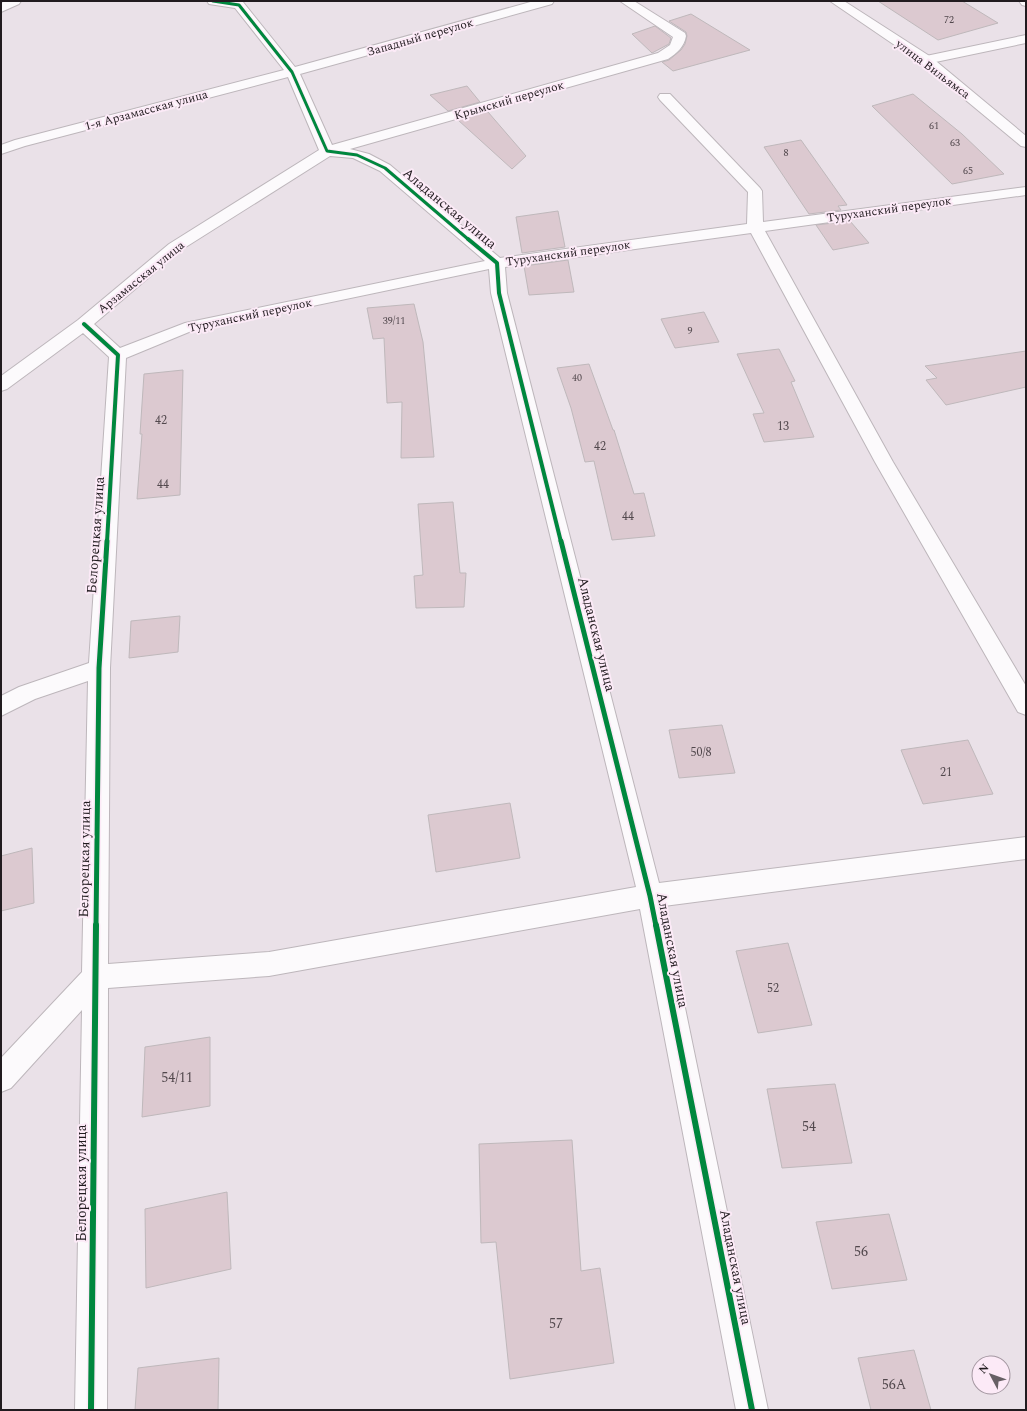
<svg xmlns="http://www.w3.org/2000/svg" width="1027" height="1411" font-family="Spectral,serif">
<rect width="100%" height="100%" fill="#eae1e8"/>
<g fill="#dcc9d0" stroke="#bfb8bb">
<polygon points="878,1 962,1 998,23 938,40"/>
<polygon points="691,14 750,50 673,71 662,62 669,60 681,50 685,44 687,36 686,32 669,21"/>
<polygon points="655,26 671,38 669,44 652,53 632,34"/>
<polygon points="467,86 480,102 448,111 430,95"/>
<polygon points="913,94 962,134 1004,174 952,184 872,106"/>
<polygon points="488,112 526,156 512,169 458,120"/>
<polygon points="801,140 847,205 838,206 841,210 809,214 764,147"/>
<polygon points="558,211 565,247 522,253 516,217"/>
<polygon points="850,221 869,243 833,250 816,225"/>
<polygon points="568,260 574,292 529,295 524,266"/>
<polygon points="414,304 423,342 434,457 401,458 402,402 387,403 384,338 373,339 367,308"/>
<polygon points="704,312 719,342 675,348 661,319"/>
<polygon points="779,349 795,381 791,382 814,437 764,442 753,414 764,413 737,354"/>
<polygon points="1026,351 1026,387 946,405 926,380 937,378 925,366"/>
<polygon points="589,364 613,430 614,430 634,494 644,493 655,536 612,540 594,461 585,462 571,408 557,368"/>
<polygon points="183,370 180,495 137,499 142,434 140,434 144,374"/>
<polygon points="453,502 460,573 466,573 464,607 416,608 414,576 423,575 418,504"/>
<polygon points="180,616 178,652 129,658 131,621"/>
<polygon points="722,725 735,773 679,778 669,730"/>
<polygon points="968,740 993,794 923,804 901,750"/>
<polygon points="510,803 520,858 436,872 428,815"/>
<polygon points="32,848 34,903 1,911 1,856"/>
<polygon points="788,943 812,1025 758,1033 736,951"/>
<polygon points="210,1037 210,1106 142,1117 145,1047"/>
<polygon points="835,1084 852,1163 782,1168 767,1089"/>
<polygon points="572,1140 581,1271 600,1268 614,1363 510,1379 496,1242 481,1243 479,1144"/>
<polygon points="227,1192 231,1269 146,1288 145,1209"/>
<polygon points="889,1214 907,1280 832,1289 816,1222"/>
<polygon points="914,1350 931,1410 871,1410 858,1358"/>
<polygon points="219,1358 218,1410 135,1410 138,1368"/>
</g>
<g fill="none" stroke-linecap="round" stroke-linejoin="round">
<g stroke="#bdb6bb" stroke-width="2">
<g id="minor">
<polygon points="5,1 21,1 19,4 1,12 1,3"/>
<path d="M207,1L243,2L295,67L534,1H554L552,4L300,74L332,145L658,53L670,45L673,37L620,1H634L685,33L686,36C684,47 677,53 668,59L350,149L369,154L390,165L500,258L747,224L748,192L660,100L658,97L660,94H670L760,188L762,191L763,222L1026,187V195L765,231L893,462L1026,686V715L1018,712L875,462L751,233L505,267L507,293L659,883L1026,837V859L664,906L768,1410H736L640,909L269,976L108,988L107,1410H75L82,1010L11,1088L1,1092V1058L82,972L88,681L35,699L1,716V696L19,687L89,663L109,357L83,333L7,389L1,391V376L78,320L169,244L319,150L288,77L25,146L1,154V145L15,140L284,70L235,8L209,4ZM330,156L353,158L380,171L485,261L185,323L120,348L94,324L181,250ZM489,269L491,293L636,887L269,952L108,964L110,668L126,358L189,332Z"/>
<polygon points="1019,1 1026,1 1026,6 1022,5"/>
<polygon points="1026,35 1026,43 926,64 921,63 919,60 921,57 926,56"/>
</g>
</g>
<g stroke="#bdb6bb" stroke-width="2">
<polygon id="major" points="830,1 844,1 931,57 1026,136 1026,147 1021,146 921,63"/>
</g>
<use href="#minor" fill="#fcfafc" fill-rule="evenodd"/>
<use href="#major" fill="#fcfafc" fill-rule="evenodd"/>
<g stroke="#fceaf7" stroke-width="4.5">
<polyline id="cycleway-far3" points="213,1 239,5 292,72 327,151 357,155 385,168 469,240"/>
</g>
<g stroke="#fceaf7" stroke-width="6">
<g id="cycleway-far2">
<polyline points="468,239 497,263 499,293 561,542"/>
<polyline points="84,324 118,355 107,542"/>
</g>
</g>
<g stroke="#fceaf7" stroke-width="8">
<g id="cycleway-far1">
<polyline points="561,541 650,896 656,926"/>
<polyline points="96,926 99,668 107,541"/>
</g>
</g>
<g stroke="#fceaf7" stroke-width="9">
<g id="cycleway">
<polyline points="656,925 752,1410"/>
<polyline points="91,1410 96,925"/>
</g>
</g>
<use href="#cycleway-far3" stroke="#00873e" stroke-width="3"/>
<use href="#cycleway-far2" stroke="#00873e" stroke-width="4"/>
<use href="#cycleway-far1" stroke="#00873e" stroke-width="5"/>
<use href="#cycleway" stroke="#00873e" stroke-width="6"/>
</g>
<g text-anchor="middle" stroke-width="4" stroke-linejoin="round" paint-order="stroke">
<g font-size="10" fill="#52484d">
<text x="949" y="23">72</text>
<text x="934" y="129">61</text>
<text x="955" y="146">63</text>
<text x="786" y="156">8</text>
<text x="968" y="174">65</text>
<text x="394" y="324">39/11</text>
<text x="690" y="334">9</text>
<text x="577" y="381">40</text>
</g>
<g font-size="12" fill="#211b1f" stroke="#fceaf7">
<text transform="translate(420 37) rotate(-16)" y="4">Западный переулок</text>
<text transform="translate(933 69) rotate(37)" y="4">улица Вильямса</text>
<text transform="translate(509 100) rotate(-16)" y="4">Крымский переулок</text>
<text transform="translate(146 110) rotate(-15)" y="4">1-я Арзамасская улица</text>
<text transform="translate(889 209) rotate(-8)" y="4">Туруханский переулок</text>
<text transform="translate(568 253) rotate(-8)" y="4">Туруханский переулок</text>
<text transform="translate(141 277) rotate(-39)" y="4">Арзамасская улица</text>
<text transform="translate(250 315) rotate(-12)" y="4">Туруханский переулок</text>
</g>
<g font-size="12" fill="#52484d">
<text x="161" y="424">42</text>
<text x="783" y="430">13</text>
<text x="600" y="450">42</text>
<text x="163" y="488">44</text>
<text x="628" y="520">44</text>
<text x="701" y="756">50/8</text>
<text x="946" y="776">21</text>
<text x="773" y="992">52</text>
</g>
<g font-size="14" fill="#211b1f" stroke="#fceaf7">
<text transform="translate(450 208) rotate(40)" y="5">Аладанская улица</text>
<text transform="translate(95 535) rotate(-86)" y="5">Белорецкая улица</text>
<text transform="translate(597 634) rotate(76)" y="5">Аладанская улица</text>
<text transform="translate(84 859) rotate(-89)" y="5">Белорецкая улица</text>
<text transform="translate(673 950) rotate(79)" y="5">Аладанская улица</text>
<text transform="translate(81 1183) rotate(-90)" y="5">Белорецкая улица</text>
<text transform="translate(736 1267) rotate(79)" y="5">Аладанская улица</text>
</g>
<g font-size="14" fill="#52484d">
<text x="177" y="1082">54/11</text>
<text x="809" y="1131">54</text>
<text x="861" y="1256">56</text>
<text x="556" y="1328">57</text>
<text x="894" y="1389">56А</text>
</g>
</g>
<rect width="1027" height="1411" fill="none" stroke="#211b1f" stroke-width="4"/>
<g transform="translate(991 1375) rotate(311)"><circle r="19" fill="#fceaf7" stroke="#a497a1"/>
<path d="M0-3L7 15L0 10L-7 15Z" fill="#676065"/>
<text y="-6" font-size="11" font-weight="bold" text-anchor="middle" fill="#211b1f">N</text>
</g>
</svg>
